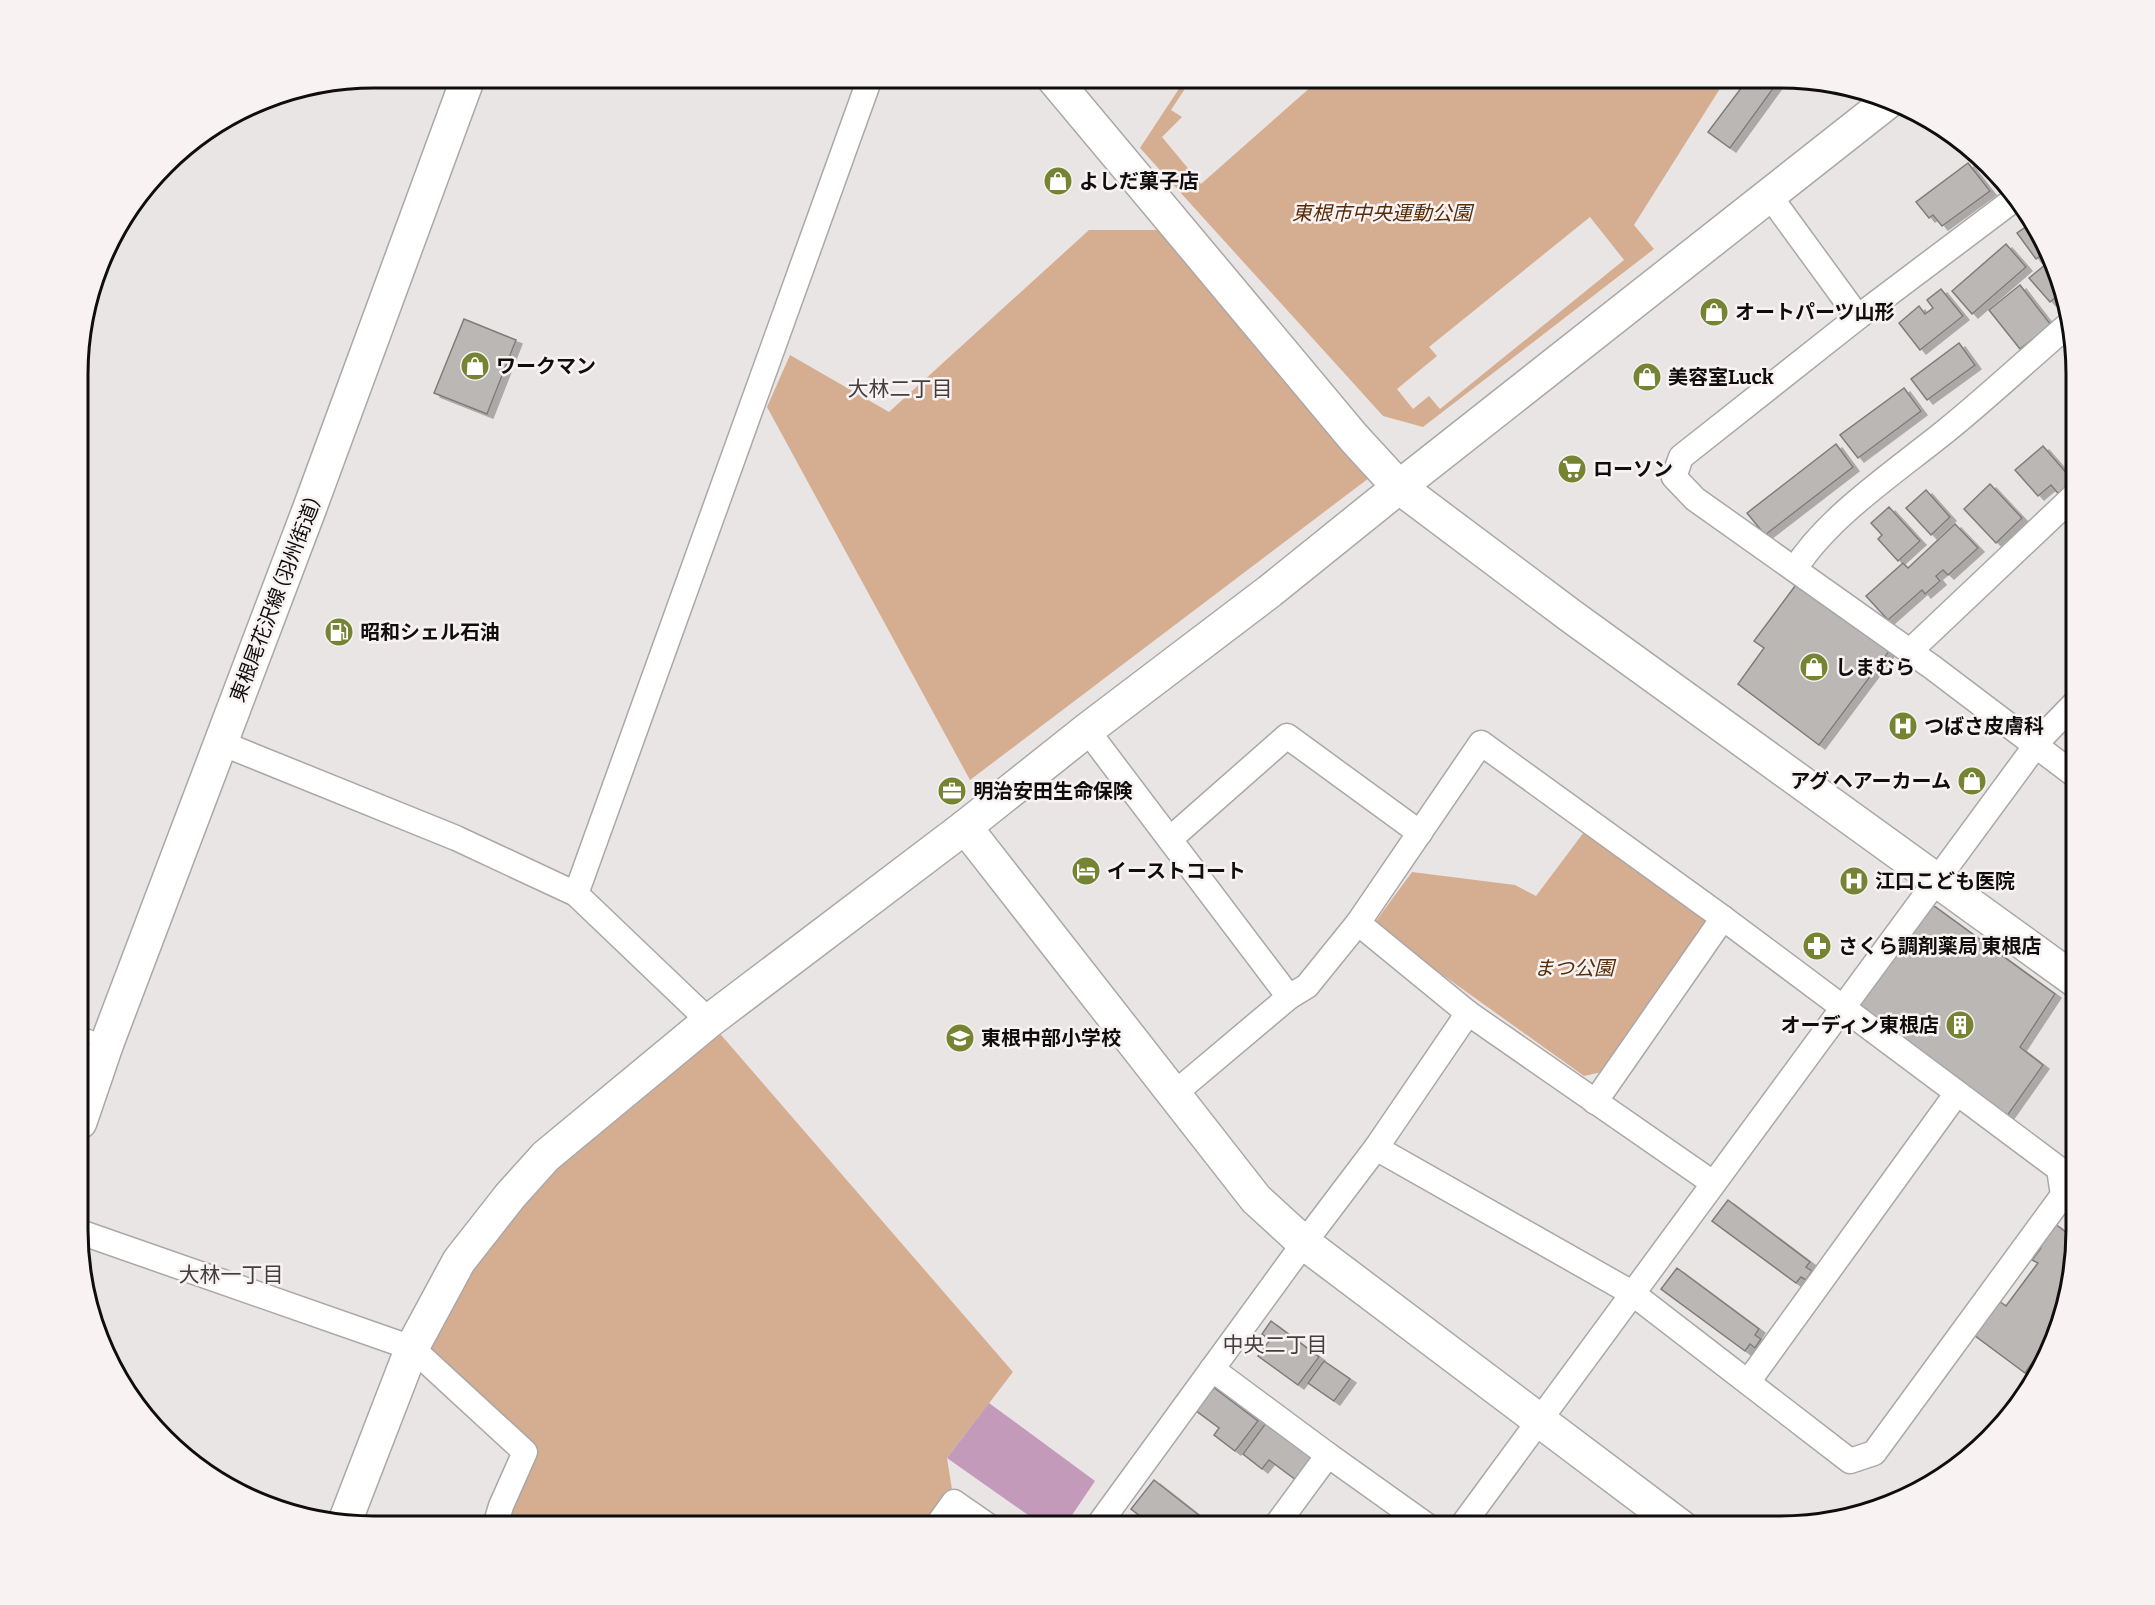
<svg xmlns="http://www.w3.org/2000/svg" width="2155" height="1605" font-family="Bitter,'Noto Sans JP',serif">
<defs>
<filter id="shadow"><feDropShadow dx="6" dy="4" stdDeviation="0" flood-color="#0004"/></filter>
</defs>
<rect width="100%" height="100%" fill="#eae5e5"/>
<g fill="#d5ae92" fill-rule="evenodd">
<path d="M1186,78H1192L1171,110L1182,117L1162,137L1201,184L1321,78L1726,79L1634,225L1654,249L1423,427L1383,416L1140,148ZM1590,217L1624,260L1440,409L1429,396L1413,409L1397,389L1437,356L1429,347Z"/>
<polygon points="1089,230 1161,230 1369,478 970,780 767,407 790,355 889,412"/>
<polygon points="1587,828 1711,918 1602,1072 1584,1076 1373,925 1412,872 1515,885 1536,896"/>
<polygon points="709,1021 1013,1372 947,1458 954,1502 936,1527 495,1526 525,1452 412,1348 459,1261"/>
</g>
<polygon fill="#c39ab9" points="989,1403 1095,1481 1064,1527 1045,1527 947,1458"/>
<g fill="#bbb7b5" stroke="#807c7b" stroke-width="1.5" filter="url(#shadow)">
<polygon points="1748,79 1780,79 1730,148 1708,132"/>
<polygon points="1968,163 1990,191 1942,226 1933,215 1929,218 1916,202"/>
<polygon points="2033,222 2046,243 2048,250 2036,259 2017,233"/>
<polygon points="2006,244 2026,267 1972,314 1952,291"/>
<polygon points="2051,260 2060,294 2050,302 2029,278"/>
<polygon points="2020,285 2051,325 2020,349 1989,310"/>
<polygon points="1941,289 1963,316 1920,350 1899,323 1919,306 1925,314 1933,308 1927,300"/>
<polygon points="464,319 516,340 487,414 434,393"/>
<polygon points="1959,343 1975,365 1927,400 1911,379"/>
<polygon points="1904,388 1921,411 1858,458 1840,435"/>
<polygon points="1836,444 1853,467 1765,535 1747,513"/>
<polygon points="2043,446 2076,484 2061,497 2051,485 2038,496 2015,470"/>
<polygon points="1990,484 2022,518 1996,543 1964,509"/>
<polygon points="1926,490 1950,517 1931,535 1906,508"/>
<polygon points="1889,507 1920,541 1898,561 1878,539 1882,535 1871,523"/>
<polygon points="1955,524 1978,548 1948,575 1943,570 1936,576 1940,581 1925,594 1922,590 1888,620 1866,596 1903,563 1908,568"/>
<polygon points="1798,582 1890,650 1819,745 1738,684 1764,648 1754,641"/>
<polygon points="1930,903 2055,994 2020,1047 2043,1065 2007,1116 1855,1003"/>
<polygon points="1728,1200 1810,1262 1806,1267 1812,1271 1806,1280 1801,1277 1796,1283 1712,1221"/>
<polygon points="2054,1223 2076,1240 2076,1250 2061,1326 2047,1354 2041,1350 2025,1373 1974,1335 1999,1301 2006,1306 2038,1263 2032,1260 2041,1248 2037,1246"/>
<polygon points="1677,1268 1759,1329 1755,1335 1761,1339 1755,1348 1750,1344 1745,1351 1661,1289"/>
<polygon points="1271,1321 1319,1357 1298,1385 1258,1356 1270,1340 1262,1334"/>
<polygon points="1324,1361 1350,1379 1334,1401 1308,1383"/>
<polygon points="1213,1387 1258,1421 1235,1451 1214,1435 1219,1428 1195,1410"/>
<polygon points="1266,1423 1313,1458 1296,1480 1269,1460 1262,1469 1243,1454"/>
<polygon points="1154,1480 1214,1527 1154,1527 1131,1509"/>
</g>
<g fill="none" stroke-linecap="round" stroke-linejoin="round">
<g stroke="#aba7a7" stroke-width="15">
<polyline id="lane" points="80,1033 105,1042"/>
</g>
<g stroke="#aba7a7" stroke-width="27">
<g id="street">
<polyline points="1769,195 1858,317"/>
<polyline points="2016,198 1858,317 1681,457 1674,477 1695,499 1932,667 2076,776"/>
<path d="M1795,569C1828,516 1898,470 1947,430C1988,397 2027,360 2068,325"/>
<polyline points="1910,651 2076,494"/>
<polyline points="1087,730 1289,997 1175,1093"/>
<polyline points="221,743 456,838 576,894 709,1021"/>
<polyline points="1170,839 1287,736 1420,833"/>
<polyline points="576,894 870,78"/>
<polyline points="1289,997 1307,986 1358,923"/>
<polyline points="1468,1013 1358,923 1481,743 1723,918 1595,1102"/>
<polyline points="1376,1148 1468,1013 1713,1183"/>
<polyline points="80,1232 412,1348 525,1452 501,1506 495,1526"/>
<polyline points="1212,1369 1328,1455 1275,1527"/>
<polyline points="1748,1382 1957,1093"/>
<polyline points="1328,1455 1429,1527"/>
<polyline points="936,1527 954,1502 990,1527"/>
<polyline points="1097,1527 1304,1243 1376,1148 1632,1293 1850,1461 1874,1453 2063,1195 2059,1169 1723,918"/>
<polyline points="1461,1527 2042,737 2076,702"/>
</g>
</g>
<g stroke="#aba7a7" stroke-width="36">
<g id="secondary">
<polyline points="1053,78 1354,438 1399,487 1571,616 2076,981"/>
<polyline points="965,827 1256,1199 1304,1243 1681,1527"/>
<polyline points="80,1122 107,1043 309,510 468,78"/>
<polyline points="344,1524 412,1348 459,1261 510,1196 546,1156 709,1021 965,827 1087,730 1270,591 1399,487 1890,100"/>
</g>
</g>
<use href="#lane" stroke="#fff" stroke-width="12"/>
<use href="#street" stroke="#fff" stroke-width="24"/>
<use href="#secondary" stroke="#fff" stroke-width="33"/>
</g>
<defs>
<g id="shop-disc" transform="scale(1.5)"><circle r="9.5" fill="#758432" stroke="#f8f2f2"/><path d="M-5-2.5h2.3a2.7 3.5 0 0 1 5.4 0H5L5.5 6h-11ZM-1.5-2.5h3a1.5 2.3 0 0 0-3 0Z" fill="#fff"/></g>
<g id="supermarket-disc" transform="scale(1.5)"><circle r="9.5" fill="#758432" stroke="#f8f2f2"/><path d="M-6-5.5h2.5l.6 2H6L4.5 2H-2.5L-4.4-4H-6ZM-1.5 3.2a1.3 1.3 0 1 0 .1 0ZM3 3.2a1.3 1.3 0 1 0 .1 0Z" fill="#fff"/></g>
<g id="fuel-disc" transform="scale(1.5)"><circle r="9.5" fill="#758432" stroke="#f8f2f2"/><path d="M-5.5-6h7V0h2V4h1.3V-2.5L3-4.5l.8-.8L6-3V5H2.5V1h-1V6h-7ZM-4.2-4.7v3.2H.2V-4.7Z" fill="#fff"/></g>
<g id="hospital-disc" transform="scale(1.5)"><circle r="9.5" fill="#758432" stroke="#f8f2f2"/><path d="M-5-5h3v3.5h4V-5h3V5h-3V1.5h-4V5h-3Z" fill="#fff"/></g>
<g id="office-disc" transform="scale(1.5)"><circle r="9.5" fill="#758432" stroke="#f8f2f2"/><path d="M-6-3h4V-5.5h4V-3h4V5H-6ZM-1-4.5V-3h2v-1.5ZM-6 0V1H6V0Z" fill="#fff"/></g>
<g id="hotel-disc" transform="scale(1.5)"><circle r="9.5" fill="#758432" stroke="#f8f2f2"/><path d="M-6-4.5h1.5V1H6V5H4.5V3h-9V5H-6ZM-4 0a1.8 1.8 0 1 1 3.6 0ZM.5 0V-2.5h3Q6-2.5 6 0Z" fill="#fff"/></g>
<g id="pharmacy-disc" transform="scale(1.5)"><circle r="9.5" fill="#758432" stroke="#f8f2f2"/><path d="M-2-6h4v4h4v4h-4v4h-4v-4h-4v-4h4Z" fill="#fff"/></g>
<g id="building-disc" transform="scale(1.5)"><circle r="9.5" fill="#758432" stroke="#f8f2f2"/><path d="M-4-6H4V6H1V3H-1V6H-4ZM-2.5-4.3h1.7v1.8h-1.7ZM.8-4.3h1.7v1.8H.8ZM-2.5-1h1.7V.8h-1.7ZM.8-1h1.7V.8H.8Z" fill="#fff"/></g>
<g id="school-disc" transform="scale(1.5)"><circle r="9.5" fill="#758432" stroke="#f8f2f2"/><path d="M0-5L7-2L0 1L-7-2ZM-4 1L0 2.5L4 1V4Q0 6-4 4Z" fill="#fff"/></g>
</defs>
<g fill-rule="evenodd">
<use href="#shop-disc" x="1058" y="181"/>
<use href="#shop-disc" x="1714" y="312"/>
<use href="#shop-disc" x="475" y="366"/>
<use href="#shop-disc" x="1647" y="377"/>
<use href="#supermarket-disc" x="1572" y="469"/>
<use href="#fuel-disc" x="339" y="632"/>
<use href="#shop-disc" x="1814" y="667"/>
<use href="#hospital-disc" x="1903" y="726"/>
<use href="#shop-disc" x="1972" y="781"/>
<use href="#office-disc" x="952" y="791"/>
<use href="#hotel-disc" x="1086" y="871"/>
<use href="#hospital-disc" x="1854" y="881"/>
<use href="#pharmacy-disc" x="1817" y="946"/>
<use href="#building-disc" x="1960" y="1025"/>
<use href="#school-disc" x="960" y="1038"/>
</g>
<g text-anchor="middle" stroke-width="5" stroke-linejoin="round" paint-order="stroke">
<g font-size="20" font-weight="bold" fill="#0f0d0d" stroke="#f8f2f2" text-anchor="start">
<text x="1079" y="188">よしだ菓子店</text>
<text x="1735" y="319">オートパーツ山形</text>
<text x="496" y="373">ワークマン</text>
<text x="1668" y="384">美容室Luck</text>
<text x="1593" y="476">ローソン</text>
<text x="360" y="639">昭和シェル石油</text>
<text x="1835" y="674">しまむら</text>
<text x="1924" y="733">つばさ皮膚科</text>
<text x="1951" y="788" text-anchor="end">アグ ヘアーカーム</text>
<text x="973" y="798">明治安田生命保険</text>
<text x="1107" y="878">イーストコート</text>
<text x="1875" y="888">江口こども医院</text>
<text x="1838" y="953">さくら調剤薬局 東根店</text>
<text x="1939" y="1032" text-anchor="end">オーディン東根店</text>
<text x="981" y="1045">東根中部小学校</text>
</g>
<g font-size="20" font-style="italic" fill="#562d08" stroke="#f8f2f2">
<text x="1382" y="220">東根市中央運動公園</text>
<text x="1574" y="975">まつ公園</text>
</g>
<g font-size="20" fill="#0f0d0d" stroke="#f8f2f2">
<text transform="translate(275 600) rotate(-69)" y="7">東根尾花沢線 (羽州街道)</text>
</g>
<g font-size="21" fill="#433f3f" stroke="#f8f2f2">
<text x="900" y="396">大林二丁目</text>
<text x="231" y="1282">大林一丁目</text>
<text x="1275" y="1352">中央二丁目</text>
</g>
</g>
<path d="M0 0H2155V1605H0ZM374 88H1780A286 286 0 0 1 2066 374V1230A286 286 0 0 1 1780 1516H374A286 286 0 0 1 88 1230V374A286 286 0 0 1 374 88Z" fill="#f8f2f2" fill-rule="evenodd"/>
<path fill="none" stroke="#0f0d0d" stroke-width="3" d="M374 88H1780A286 286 0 0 1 2066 374V1230A286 286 0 0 1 1780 1516H374A286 286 0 0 1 88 1230V374A286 286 0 0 1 374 88Z"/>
</svg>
